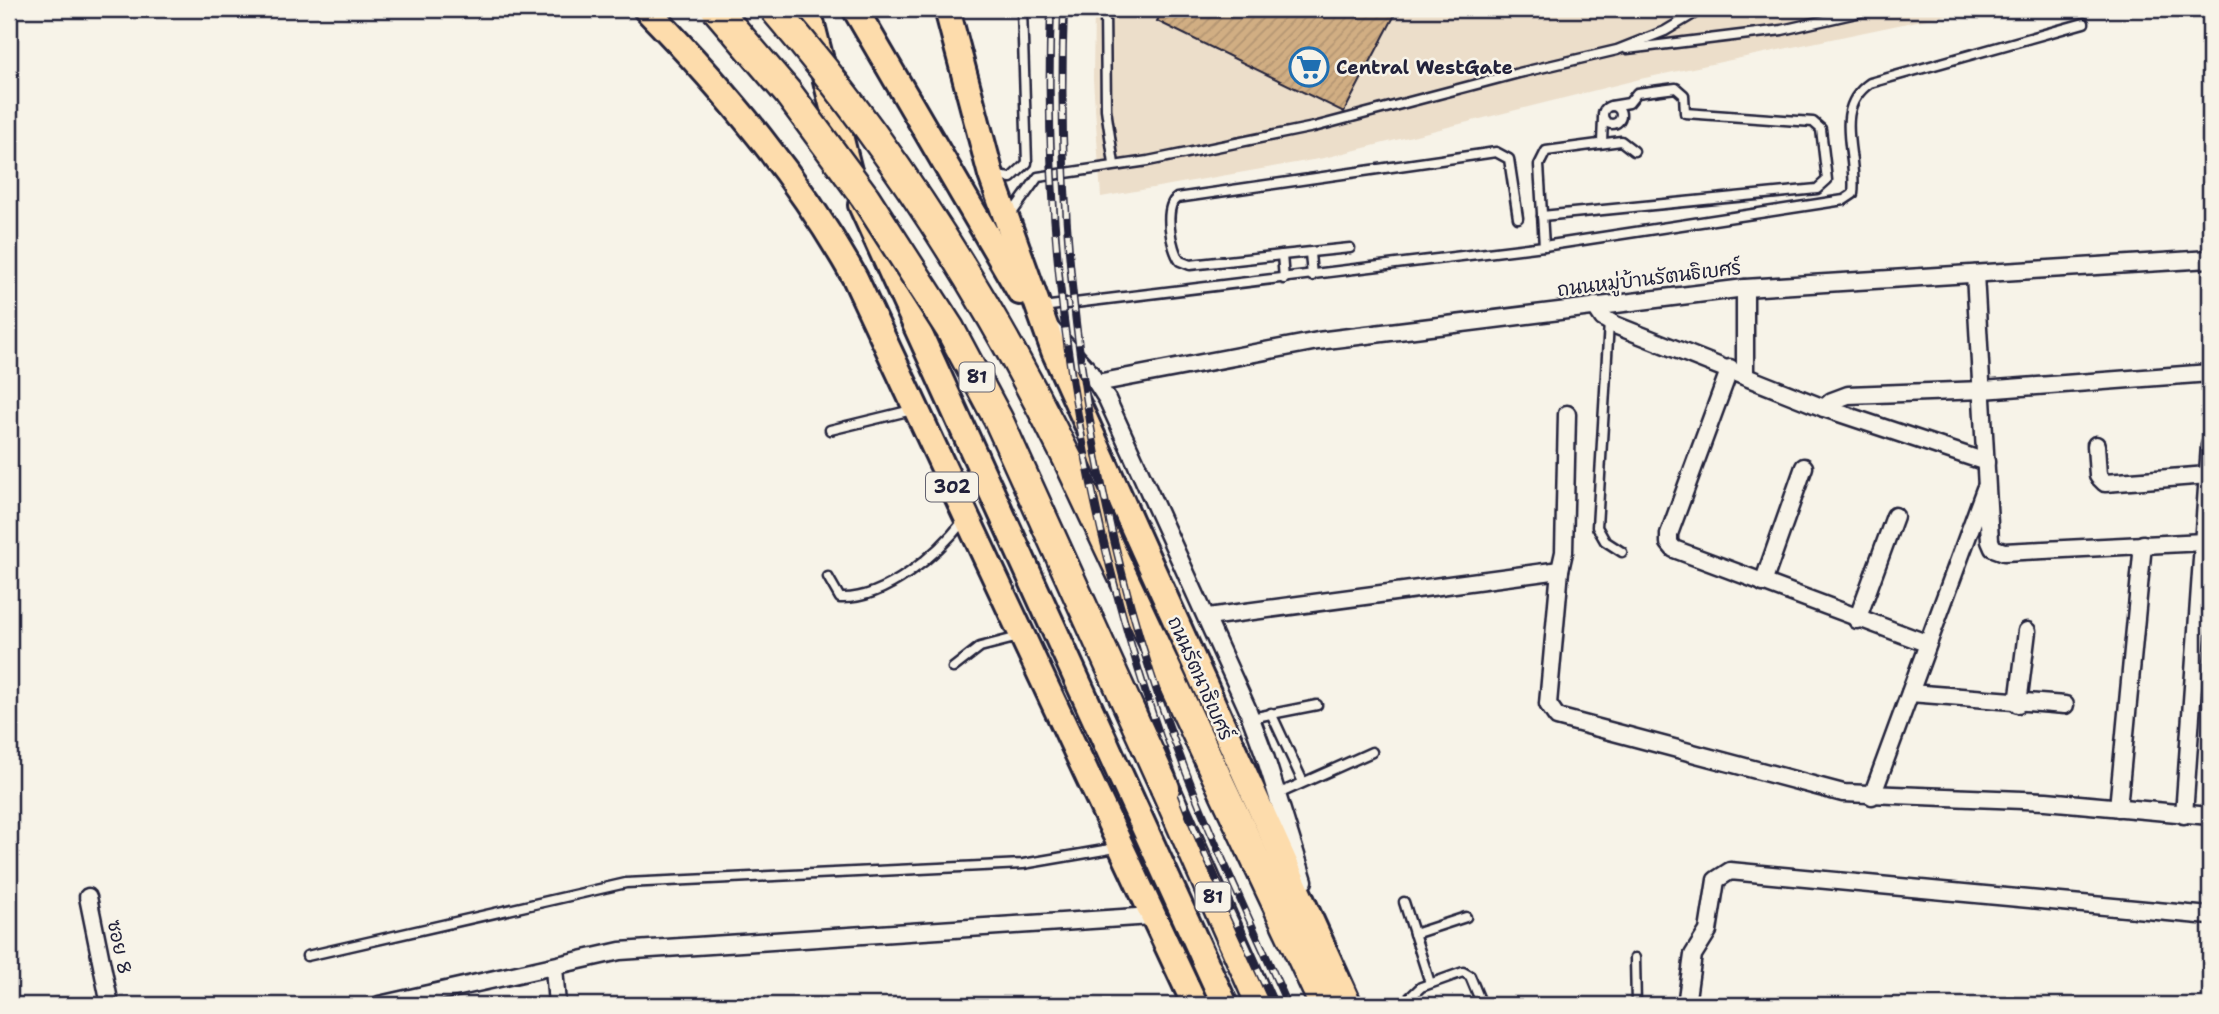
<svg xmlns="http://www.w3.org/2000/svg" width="2219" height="1014" font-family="'Shantell Sans','Playpen Sans Thai',sans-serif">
<defs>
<pattern id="building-hatch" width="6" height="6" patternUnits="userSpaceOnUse" patternTransform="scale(1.75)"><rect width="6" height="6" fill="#d1ae83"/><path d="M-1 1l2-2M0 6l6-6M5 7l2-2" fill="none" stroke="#b39572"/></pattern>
</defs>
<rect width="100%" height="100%" fill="#f7f3e8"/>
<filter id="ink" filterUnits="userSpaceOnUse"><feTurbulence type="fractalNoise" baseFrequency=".0143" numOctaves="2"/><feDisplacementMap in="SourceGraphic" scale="14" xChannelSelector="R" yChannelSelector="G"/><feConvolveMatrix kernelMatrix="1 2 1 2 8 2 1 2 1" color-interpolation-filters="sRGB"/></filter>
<g filter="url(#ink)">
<polygon fill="#ecdeca" points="1094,9 1975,9 1640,79 1324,158 1101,197 1093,79"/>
<polygon fill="url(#building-hatch)" stroke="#22223b" stroke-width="2" points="1163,9 1398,9 1344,112 1157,21"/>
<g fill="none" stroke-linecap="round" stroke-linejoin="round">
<g stroke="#22223b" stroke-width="13">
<g id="lane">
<polyline points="1105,9 1106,109 1114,164"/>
<polyline points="1627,49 1782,30 1874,9"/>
<circle cx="1612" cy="115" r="9"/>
<polyline points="1602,143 1603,118"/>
<polyline points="997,176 1011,178 1027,163 1022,9"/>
<polyline points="1010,216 1038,177 1148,161 1314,127 1519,73 1617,50 1665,31 1702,9"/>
<polyline points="1542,216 1817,189 1827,180 1821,129 1813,122 1685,113 1684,95 1676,88 1637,93 1629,103 1611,106"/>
<polyline points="1544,246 1539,165 1546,151 1621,141 1634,151"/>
<polyline points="1310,253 1312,276"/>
<polyline points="1282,255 1350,248"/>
<path d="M1284,279L1282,255L1190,265L1180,261C1171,249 1163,207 1177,198L1496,152L1509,159L1518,218"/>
<path d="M1042,307L1544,246L1844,200L1853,194C1858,154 1831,110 1870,83L2084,23"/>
<polyline points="1609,322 1597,527 1605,541 1622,552"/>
<polyline points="830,430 912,410"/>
<path d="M828,577L840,598C885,600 938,554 964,520"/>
<polyline points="953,668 980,647 1019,637"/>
<polyline points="1271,713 1303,782"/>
<polyline points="1251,718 1317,705"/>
<polyline points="1278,794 1372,752"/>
<polyline points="1404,902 1430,983"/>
<polyline points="1414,934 1466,917"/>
<polyline points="307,956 626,883 1023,864 1116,848"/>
<polyline points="1635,958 1636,1005"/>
<polyline points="1402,1005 1421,987 1463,972 1470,976 1482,1005"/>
</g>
</g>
<g stroke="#22223b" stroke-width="21">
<g id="street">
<polyline points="1975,274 1990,541 1993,548 2004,552 2204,542"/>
<polyline points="1745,288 1745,375"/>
<polyline points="1595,306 1603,318 1615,325 1824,408 1986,462"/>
<polyline points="1049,327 1089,371 1107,399 1247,708 1265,756 1304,881"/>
<polyline points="1730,368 1669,534 1669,543 1674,549 1926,643"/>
<polyline points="1097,383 1318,341 1745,288 2210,259"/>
<polyline points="1824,408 1832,401 1848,395 1983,390 2210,373"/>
<polyline points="2096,445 2098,476 2105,483 2208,475"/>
<polyline points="1560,570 1548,704 1557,717 1843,793 2046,801 2210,816"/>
<polyline points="1763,583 1804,467"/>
<polyline points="1208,617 1560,570 1564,552 1567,414"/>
<polyline points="1857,620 1895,516"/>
<polyline points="1910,693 2065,705"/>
<polyline points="2018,704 2027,631"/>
<polyline points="1872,796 1985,489"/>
<polyline points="2118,808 2143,544"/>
<polyline points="2184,815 2210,445"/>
<polyline points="88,897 110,1005"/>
<polyline points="554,967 557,1005"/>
<polyline points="379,1005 620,951 1152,916"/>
<polyline points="1686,1005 1693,955 1708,931 1716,880 1730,871 2210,916"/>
</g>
</g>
<g stroke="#22223b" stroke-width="30">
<g id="primary">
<path d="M646,9C726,91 799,178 855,278L1195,1005"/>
<polyline points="808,9 849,171"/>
<polyline points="855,9 1020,292"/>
<polyline points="947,9 991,175 1054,351 1349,1005"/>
<polyline points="861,205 1225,1005"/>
</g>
</g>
<g stroke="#22223b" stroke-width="33">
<g id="highway">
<polyline points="1068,460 1324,1005"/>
<polyline points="1165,788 1261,1005"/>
</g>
</g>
<use href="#lane" stroke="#f7f3e8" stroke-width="8"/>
<use href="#street" stroke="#f7f3e8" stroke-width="16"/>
<use href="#primary" stroke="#fddcac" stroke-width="24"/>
<use href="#highway" stroke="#fddcac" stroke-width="28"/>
<g stroke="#22223b" stroke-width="8">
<g id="rail">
<path d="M1051,9C1041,276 1085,532 1176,782C1204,858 1241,932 1274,1005"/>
<path d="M1064,9C1054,268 1093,540 1190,782C1220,858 1255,931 1288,1005"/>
</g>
</g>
<use href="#rail" stroke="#f7f3e8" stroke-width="5" stroke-dasharray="16" stroke-linecap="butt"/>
<g stroke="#22223b" stroke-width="33" stroke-linecap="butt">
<g id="highway-bridge">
<polyline points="716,9 788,93 865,197 950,329 998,419 1165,788"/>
<path d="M774,9C892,146 988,298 1068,460"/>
</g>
</g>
<use href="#highway-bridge" stroke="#fddcac" stroke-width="28"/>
</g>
</g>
<defs>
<g id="supermarket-ring" transform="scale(2.0125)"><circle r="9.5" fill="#f7f3e8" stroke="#1f6fb2" stroke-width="1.5"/><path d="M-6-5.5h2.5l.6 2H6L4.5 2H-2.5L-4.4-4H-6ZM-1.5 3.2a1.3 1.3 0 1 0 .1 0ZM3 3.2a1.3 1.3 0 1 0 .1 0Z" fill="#1f6fb2"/></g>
</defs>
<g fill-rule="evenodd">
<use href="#supermarket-ring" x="1309" y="67"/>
</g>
<g text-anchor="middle" stroke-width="5" stroke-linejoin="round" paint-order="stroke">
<g fill="#f7f3e8" stroke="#62616f" stroke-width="2">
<rect x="959.5" y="362.5" width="35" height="29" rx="5"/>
<rect x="926" y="472.5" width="52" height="29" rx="5"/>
<rect x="1195.5" y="882.5" width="35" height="29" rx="5"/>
</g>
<g font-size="18" font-weight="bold" fill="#22223b">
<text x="977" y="383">81</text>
<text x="952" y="493">302</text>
<text x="1213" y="903">81</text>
</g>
<g font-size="19" font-weight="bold" fill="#22223b" stroke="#f7f3e8" text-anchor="start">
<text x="1336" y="74">Central WestGate</text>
</g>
<g font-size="19" fill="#22223b" stroke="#f7f3e8">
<text transform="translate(1649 278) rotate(-7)" y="7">ถนนหมู่บ้านรัตนธิเบศร์</text>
<text transform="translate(1201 678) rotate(66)" y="7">ถนนรัตนาธิเบศร์</text>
<text transform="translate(120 947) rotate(78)" y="7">ซอย 8</text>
</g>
</g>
<rect width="2219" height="1014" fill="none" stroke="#f7f3e8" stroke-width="35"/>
<rect x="18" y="18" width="2184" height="979" fill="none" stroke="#22223b" stroke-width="2.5" filter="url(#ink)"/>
</svg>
